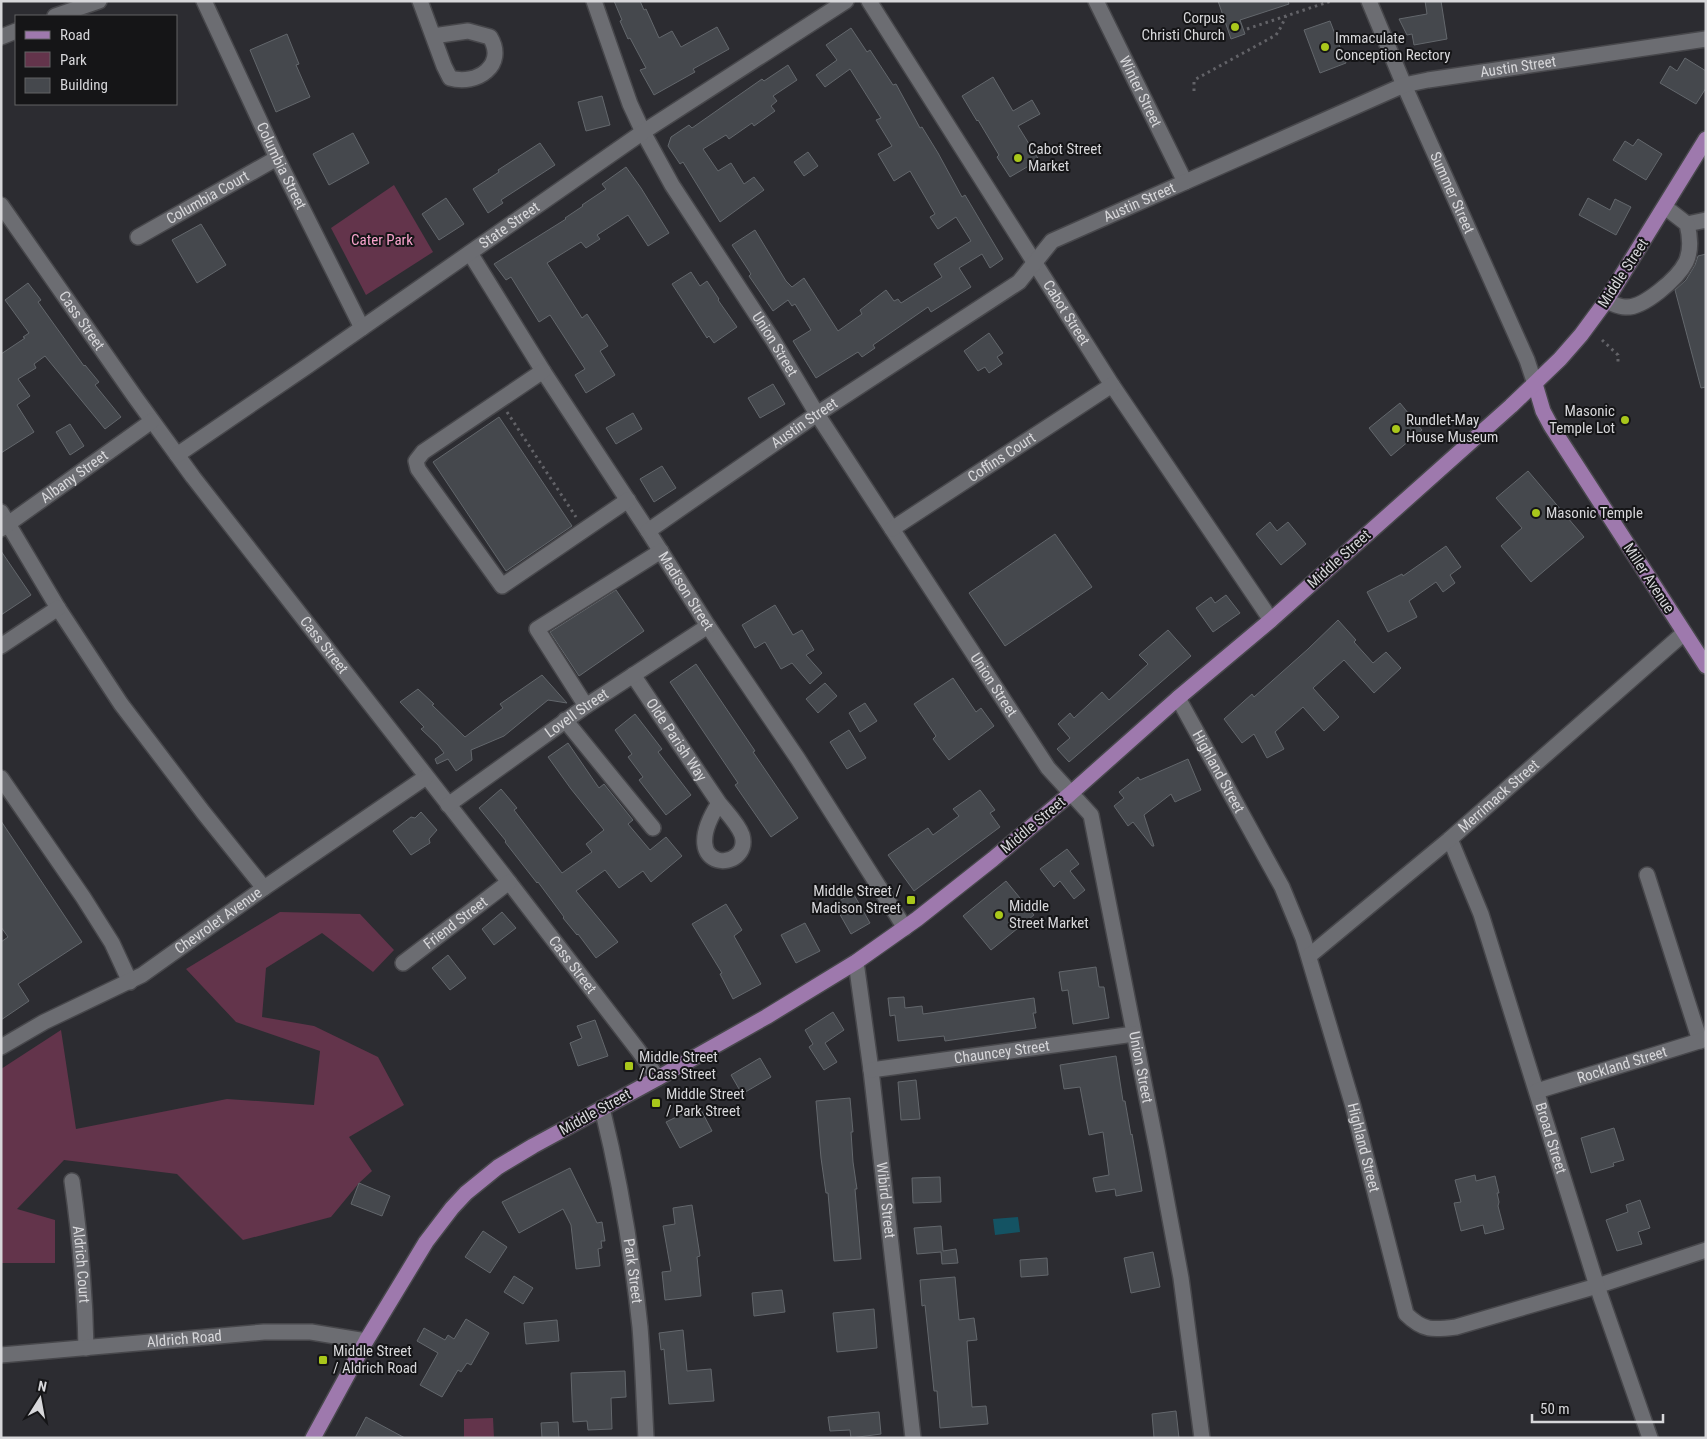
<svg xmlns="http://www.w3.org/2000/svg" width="1707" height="1439" font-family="'Roboto Condensed',sans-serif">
<rect width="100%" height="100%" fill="#2c2c31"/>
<g fill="#63344b">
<polygon points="394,185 433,252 366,295 331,228"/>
<polygon points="280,912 360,914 394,950 373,972 322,933 266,968 262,1017 314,1026 378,1057 404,1105 349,1137 372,1171 359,1183 331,1217 243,1240 177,1174 64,1160 17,1209 55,1220 55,1263 1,1263 1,1069 61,1030 76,1129 227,1099 314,1105 320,1051 236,1022 186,969"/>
<polygon points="493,1418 494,1438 464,1438 464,1419"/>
</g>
<polygon fill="#145363" points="1018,1217 1020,1232 995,1235 993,1219"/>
<g fill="#45484d" stroke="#63676c">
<polygon points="614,1 640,1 644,10 646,9 659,38 672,31 681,47 717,27 729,49 693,69 695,72 654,95 640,70 646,68 630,38 628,39 620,21 622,20"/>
<polygon points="1218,1 1288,1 1289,4 1240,20 1245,34 1231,39"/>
<polygon points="1425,1 1441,1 1447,39 1414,45 1412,34 1407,35 1399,19 1427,14"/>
<polygon points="1330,21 1346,63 1320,73 1304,30"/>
<polygon points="851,28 867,52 870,50 893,85 896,84 920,128 922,127 938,153 962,197 965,195 1003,259 990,268 982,254 959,268 971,287 931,312 928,307 873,345 875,348 862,357 858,352 816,378 793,341 811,330 795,304 792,306 788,300 773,311 749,276 751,274 732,245 755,230 786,281 792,287 804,278 838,331 862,314 860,310 886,290 894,301 898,299 901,303 942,277 934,264 971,241 956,217 938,229 930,217 935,214 910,171 894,181 878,154 892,146 876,120 881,118 850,69 825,87 816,75 837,60 826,45"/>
<polygon points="287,34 299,64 296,65 310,97 276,112 250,50"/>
<polygon points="1685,58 1706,71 1706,88 1696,104 1660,83 1670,66 1677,71"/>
<polygon points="788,65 797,80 773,96 777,101 771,106 775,111 754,126 752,123 729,139 726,135 703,149 718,171 731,163 744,184 754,177 764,190 720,222 683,162 680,164 668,146 671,137 689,125 692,128 762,79 764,81"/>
<polygon points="993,77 1013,111 1032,100 1040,114 1018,126 1039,160 1010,177 997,157 999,155 978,120 977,121 962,96"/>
<polygon points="602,96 610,125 586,131 578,102"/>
<polygon points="353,133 369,163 329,185 313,154"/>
<polygon points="1638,139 1662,154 1646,180 1613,160 1625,141 1633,146"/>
<polygon points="540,143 555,165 501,200 503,203 488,213 473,189 499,172 498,170"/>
<polygon points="808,152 818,166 804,176 794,162"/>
<polygon points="626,167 641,188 669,233 648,246 628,215 597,235 600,239 586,248 581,242 547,263 582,318 587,314 608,346 600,351 615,375 586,393 575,375 585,369 550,315 539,322 511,277 506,280 494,264 566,219 565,218 583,206 582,205 606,189 602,184"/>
<polygon points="446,198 464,224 439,240 422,214"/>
<polygon points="1588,198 1610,210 1615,199 1631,207 1616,235 1579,215"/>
<polygon points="201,224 226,265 197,283 172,240"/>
<polygon points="1706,254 1706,387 1701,388 1675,290 1686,280 1695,265 1698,256"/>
<polygon points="691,272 700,286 707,281 719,299 718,300 737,327 714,343 709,336 707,338 672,284"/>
<polygon points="28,283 41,300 38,302 84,366 85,365 99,382 95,385 121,417 105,429 45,356 34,364 36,368 18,379 30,396 17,405 34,432 1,453 1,354 25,338 23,337 29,333 5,300"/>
<polygon points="989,333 1003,353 997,357 1002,364 989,373 985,367 978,371 964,351"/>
<polygon points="773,384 785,404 760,418 748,398"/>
<polygon points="1400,403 1422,430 1391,456 1369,428"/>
<polygon points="633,413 642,429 616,444 606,428"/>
<polygon points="499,417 572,526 506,571 433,462"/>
<polygon points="70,424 84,446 70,455 56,432"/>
<polygon points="662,466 676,488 654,502 640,479"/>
<polygon points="1528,471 1584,537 1531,582 1501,546 1522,528 1496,498"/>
<polygon points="1270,522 1277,531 1288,522 1306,544 1281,565 1256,534"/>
<polygon points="1055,534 1092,587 1005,646 969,593"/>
<polygon points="1446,546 1461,567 1450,575 1455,583 1443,592 1436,582 1409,601 1417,617 1388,632 1367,592 1402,574 1403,576"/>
<polygon points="1,551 31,595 1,615"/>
<polygon points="616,590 644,631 579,676 550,632"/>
<polygon points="1226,595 1240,613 1213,632 1196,608 1211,597 1215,603"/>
<polygon points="775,605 793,635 802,630 814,650 806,655 822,673 810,684 792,663 781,669 765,642 755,648 742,625"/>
<polygon points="1338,620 1356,640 1354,642 1373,663 1386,652 1401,668 1374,693 1344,660 1313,688 1339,717 1324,731 1303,707 1275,732 1284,749 1267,758 1254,734 1242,743 1224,719 1252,694 1254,697 1308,649"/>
<polygon points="1168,630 1191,656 1069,762 1057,749 1070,738 1058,724 1070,713 1074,718 1102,692 1109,700 1148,664 1139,655"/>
<polygon points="696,664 755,751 753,752 798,818 771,837 735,785 738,783 670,682"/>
<polygon points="542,675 567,703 548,700 504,736 471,750 472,760 456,771 448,759 437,764 435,759 444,753 438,745 421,729 424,727 400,702 418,689 434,704 432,705 465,737 503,708 500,704"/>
<polygon points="953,678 976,712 981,708 994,726 949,760 933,739 936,736 914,704"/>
<polygon points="825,683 837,696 818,713 806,699"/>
<polygon points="865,703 877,721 860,732 849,713"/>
<polygon points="635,714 662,749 658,752 691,795 666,815 639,780 643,777 628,757 632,754 615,730"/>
<polygon points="849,730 866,758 847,769 830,742"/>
<polygon points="568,743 599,788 604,784 633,820 628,824 650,850 666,837 682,856 651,882 643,871 619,888 605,870 576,891 618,942 596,958 578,934 577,935 563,918 564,917 538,882 537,883 505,842 506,841 479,808 501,789 517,808 514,810 562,873 592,852 586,844 604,830 571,789 548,757"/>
<polygon points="1188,759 1201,790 1175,802 1171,794 1144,815 1154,846 1152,846 1133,822 1128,826 1114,806 1124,798 1119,792 1138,777 1140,780"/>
<polygon points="980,790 995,810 990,813 1000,827 914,891 888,855 928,828 933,835 959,816 953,809"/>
<polygon points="421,812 437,830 429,839 430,843 411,855 393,831 411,817 415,818"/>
<polygon points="1,821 82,942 18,984 29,1001 1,1020 1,942 8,937 1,927"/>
<polygon points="1067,849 1079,864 1070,871 1085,890 1074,899 1060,881 1054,887 1040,869"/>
<polygon points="1006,881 1034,915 991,950 963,916"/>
<polygon points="853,893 870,923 851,934 834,904"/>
<polygon points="726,904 742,930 734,936 761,984 733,999 720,974 722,973 692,924"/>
<polygon points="502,912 516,928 494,945 482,929"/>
<polygon points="805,923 820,951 796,963 781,935"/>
<polygon points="448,955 466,978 450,990 432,968"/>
<polygon points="1096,967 1099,987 1104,987 1109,1018 1073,1024 1068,990 1062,991 1059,972"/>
<polygon points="904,997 905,1008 922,1006 923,1014 1034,998 1036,1013 1033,1013 1036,1028 945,1041 944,1036 898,1041 895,1015 890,1016 888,998"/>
<polygon points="833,1012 844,1030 825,1043 837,1062 824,1070 809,1047 813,1044 805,1030"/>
<polygon points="595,1020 608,1056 578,1066 570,1043 582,1038 577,1026"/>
<polygon points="1116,1056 1123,1101 1125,1101 1131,1135 1132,1134 1142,1191 1116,1196 1115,1189 1096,1192 1093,1178 1109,1175 1103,1132 1089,1135 1080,1087 1064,1089 1060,1065"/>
<polygon points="760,1058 771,1077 742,1094 731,1075"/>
<polygon points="916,1080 920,1119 901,1120 898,1082"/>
<polygon points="850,1098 853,1132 851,1132 853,1162 857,1189 855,1189 861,1259 834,1261 828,1193 826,1193 821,1158 816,1101"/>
<polygon points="699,1106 712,1131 680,1148 666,1122"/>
<polygon points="1614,1128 1624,1160 1613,1163 1614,1166 1591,1173 1581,1138"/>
<polygon points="570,1168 597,1223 602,1222 605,1241 601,1241 602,1248 598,1249 600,1266 576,1269 571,1225 563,1209 519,1233 502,1202"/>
<polygon points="1475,1175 1476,1181 1495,1176 1499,1193 1497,1193 1499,1202 1498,1206 1504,1229 1485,1234 1483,1225 1461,1231 1454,1203 1461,1202 1455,1180"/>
<polygon points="940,1177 941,1202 913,1203 912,1178"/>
<polygon points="359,1183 390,1196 382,1216 351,1204"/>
<polygon points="1640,1200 1650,1228 1638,1232 1642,1244 1617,1251 1606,1220 1628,1212 1626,1205"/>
<polygon points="692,1205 700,1256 697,1257 701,1296 665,1300 662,1272 671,1271 663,1226 675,1224 673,1208"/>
<polygon points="941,1226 943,1251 956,1249 958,1263 942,1264 941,1252 917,1254 914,1228"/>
<polygon points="483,1231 507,1247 490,1273 465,1257"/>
<polygon points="1153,1252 1160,1287 1131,1293 1124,1258"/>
<polygon points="1047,1258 1048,1275 1021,1277 1020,1260"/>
<polygon points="514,1276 533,1288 523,1304 504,1292"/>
<polygon points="955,1277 959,1320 974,1318 977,1340 967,1341 972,1407 986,1406 988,1424 940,1428 937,1391 934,1391 925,1305 922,1306 920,1280"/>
<polygon points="782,1290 785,1312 754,1316 752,1293"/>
<polygon points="874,1309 877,1348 837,1352 833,1313"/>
<polygon points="466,1319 489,1333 471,1365 467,1363 461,1372 458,1370 442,1397 420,1385 438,1353 417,1341 424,1328 445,1340 448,1335 454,1339"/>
<polygon points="557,1320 559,1341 526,1344 524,1323"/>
<polygon points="683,1330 687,1371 711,1369 714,1401 669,1404 664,1349 661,1350 659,1333"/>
<polygon points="625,1371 626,1397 611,1398 612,1429 588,1430 587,1421 573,1422 571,1373"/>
<polygon points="1176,1411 1179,1438 1154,1438 1152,1414"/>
<polygon points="879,1412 881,1434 851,1438 850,1430 830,1431 828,1417"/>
<polygon points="366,1417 405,1438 355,1438"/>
<polygon points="558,1422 559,1438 542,1438 541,1423"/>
</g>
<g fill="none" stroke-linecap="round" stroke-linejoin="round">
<g stroke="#47474b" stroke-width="18">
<g id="minor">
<path id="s1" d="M204,1L277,158L362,328"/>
<path d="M420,1L444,66L450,78C477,86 507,65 490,37L468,31L433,36"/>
<path id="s2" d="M594,1L630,104L643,132L672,185L773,340L817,414L1048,768L1091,815L1157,1149L1181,1278L1202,1438"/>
<path id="s3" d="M869,1L1112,385L1271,620"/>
<path id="s4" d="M1096,1L1185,182"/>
<path id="s5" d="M1369,1L1404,85L1527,360L1535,384"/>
<polyline points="55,16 99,1"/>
<polyline points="1,37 16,31"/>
<path id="s6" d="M1,205L135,397L193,477L509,882L638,1050L658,1078"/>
<polyline points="1687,224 1706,220"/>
<path id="s7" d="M138,237L277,158"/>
<path id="s8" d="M470,253L543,371L648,531L708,626L798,759L905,928"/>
<path d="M1606,301C1612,303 1619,307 1625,307C1643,309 1678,278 1686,262C1691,251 1690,236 1687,224L1665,207"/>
<polyline points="543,371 423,452 416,461 418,469 502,586 628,500"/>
<path id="s9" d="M177,455L306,367L643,132L846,1"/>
<polyline points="1,512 58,608 121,704 203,812 264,888"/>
<path id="s10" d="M1,529L152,421"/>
<path id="s11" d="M892,529L1112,385"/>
<path id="s12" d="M648,531L817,414L1019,282L1052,241L1404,85L1428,80L1706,39"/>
<polyline points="1,646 58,608"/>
<path id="s13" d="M633,675L719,803C673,875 753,872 742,835C738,824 727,813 719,803"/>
<path id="s14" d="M1178,698L1282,887L1303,938L1353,1106L1406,1314C1423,1331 1433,1330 1456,1327L1597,1286L1706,1250"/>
<polyline points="586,706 537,629 661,551"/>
<polyline points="565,720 653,828"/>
<polyline points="1,778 83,897 112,943 130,982"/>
<path id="s15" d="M448,805L586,706L708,626"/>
<path id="s16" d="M1450,839L1481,914L1597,1286L1650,1438"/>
<polyline points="1647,875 1700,1041"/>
<path id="s17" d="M1309,956L1450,839L1684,633"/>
<path id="s18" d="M856,962L871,1070L913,1438"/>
<path id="s19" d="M403,963L509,882"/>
<path id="s20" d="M1,1047L44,1022L142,975L264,888L426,777"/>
<path id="s21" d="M871,1070L1134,1034"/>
<path id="s22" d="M1537,1091L1706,1039"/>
<path id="s23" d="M602,1108C620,1180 632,1253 640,1327C643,1364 644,1401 646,1438"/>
<path id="s24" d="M72,1181C80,1237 85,1291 86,1348"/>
<path id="s25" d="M1,1355L264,1332H311L366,1341"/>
</g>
</g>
<g stroke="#47474b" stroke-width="18">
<g id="major">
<polyline points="1535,384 1543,411 1551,426 1706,666"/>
<polyline points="313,1438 366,1341 426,1242 452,1208 466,1193 498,1167 533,1146 658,1078 766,1017 856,962 917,919 993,859 1070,794 1178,698 1271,620 1511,406 1560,359 1581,335 1606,301 1706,139"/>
</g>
</g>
<g stroke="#636368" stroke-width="3" stroke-dasharray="2.5 4" stroke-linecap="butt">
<polyline points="1247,29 1331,1"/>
<polyline points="1194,91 1194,82 1196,79 1276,35 1281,27 1286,16"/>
<polyline points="1602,340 1618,355 1618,365"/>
<polyline points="507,412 576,517"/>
</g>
<use href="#minor" stroke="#6c6d72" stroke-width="15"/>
<use href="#major" stroke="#9e79ad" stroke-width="15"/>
</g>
<g fill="#a9c71b" stroke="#151517" stroke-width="2">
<circle cx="1235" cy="27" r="5"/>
<circle cx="1325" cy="47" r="5"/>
<circle cx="1018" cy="158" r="5"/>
<circle cx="1625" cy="420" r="5"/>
<circle cx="1396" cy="429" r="5"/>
<circle cx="1536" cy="513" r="5"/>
<rect x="906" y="895" width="10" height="10" rx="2.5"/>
<circle cx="999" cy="915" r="5"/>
<rect x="624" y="1061" width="10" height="10" rx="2.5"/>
<rect x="651" y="1098" width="10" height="10" rx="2.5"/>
<rect x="318" y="1355" width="10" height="10" rx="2.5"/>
</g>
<g text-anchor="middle" stroke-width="4" stroke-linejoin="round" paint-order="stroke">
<g font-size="15" fill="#d7d7da" stroke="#151517" text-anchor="start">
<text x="1225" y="23" text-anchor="end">Corpus<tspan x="1225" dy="17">Christi Church</tspan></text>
<text x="1335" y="43">Immaculate<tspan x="1335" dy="17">Conception Rectory</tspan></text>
<text x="1028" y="154">Cabot Street<tspan x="1028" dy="17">Market</tspan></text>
<text x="1615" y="416" text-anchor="end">Masonic<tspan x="1615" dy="17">Temple Lot</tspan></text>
<text x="1406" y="425">Rundlet-May<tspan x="1406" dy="17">House Museum</tspan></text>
<text x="1546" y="518">Masonic Temple</text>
<text x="901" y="896" text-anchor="end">Middle Street /<tspan x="901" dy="17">Madison Street</tspan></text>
<text x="1009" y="911">Middle<tspan x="1009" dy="17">Street Market</tspan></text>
<text x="639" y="1062">Middle Street<tspan x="639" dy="17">/ Cass Street</tspan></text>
<text x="666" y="1099">Middle Street<tspan x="666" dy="17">/ Park Street</tspan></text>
<text x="333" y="1356">Middle Street<tspan x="333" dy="17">/ Aldrich Road</tspan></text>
</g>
<g font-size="15" fill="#d7d7da" stroke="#151517">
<text dy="5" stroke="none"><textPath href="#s12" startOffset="1000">Austin Street</textPath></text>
<text dy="5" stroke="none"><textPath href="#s4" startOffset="101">Winter Street</textPath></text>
<text dy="5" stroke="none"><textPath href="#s1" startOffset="182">Columbia Street</textPath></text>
<text dy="5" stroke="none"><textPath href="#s5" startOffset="209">Summer Street</textPath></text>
<text dy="5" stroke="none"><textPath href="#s7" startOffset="80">Columbia Court</textPath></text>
<text dy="5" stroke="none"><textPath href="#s12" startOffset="595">Austin Street</textPath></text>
<text dy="5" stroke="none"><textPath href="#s9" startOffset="404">State Street</textPath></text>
<text transform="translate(1623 273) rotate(-57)" y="5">Middle Street</text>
<text dy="5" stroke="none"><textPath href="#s3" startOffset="369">Cabot Street</textPath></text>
<text dy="5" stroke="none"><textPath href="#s6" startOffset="141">Cass Street</textPath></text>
<text dy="5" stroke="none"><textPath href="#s2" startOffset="390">Union Street</textPath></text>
<text dy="5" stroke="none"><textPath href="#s12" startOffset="190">Austin Street</textPath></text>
<text dy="5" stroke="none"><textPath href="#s11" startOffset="131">Coffins Court</textPath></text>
<text dy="5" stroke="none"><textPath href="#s10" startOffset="90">Albany Street</textPath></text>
<text transform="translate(1339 559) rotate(-42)" y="5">Middle Street</text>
<text transform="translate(1649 578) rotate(57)" y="5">Miller Avenue</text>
<text dy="5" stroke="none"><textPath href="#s8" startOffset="401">Madison Street</textPath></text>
<text dy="5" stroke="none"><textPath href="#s6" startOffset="546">Cass Street</textPath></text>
<text dy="5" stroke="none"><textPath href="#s2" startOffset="795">Union Street</textPath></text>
<text dy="5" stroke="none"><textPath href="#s15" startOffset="158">Lovell Street</textPath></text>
<text dy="5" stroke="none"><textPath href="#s13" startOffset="78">Olde Parish Way</textPath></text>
<text dy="5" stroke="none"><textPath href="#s14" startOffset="84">Highland Street</textPath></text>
<text dy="5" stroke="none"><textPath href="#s17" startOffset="248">Merrimack Street</textPath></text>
<text transform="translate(1033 825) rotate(-40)" y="5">Middle Street</text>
<text dy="5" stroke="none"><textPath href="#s20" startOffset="252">Chevrolet Avenue</textPath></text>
<text dy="5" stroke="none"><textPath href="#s19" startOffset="66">Friend Street</textPath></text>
<text dy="5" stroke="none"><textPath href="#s6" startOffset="951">Cass Street</textPath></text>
<text dy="5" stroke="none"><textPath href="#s21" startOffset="132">Chauncey Street</textPath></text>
<text dy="5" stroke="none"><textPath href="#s22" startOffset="89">Rockland Street</textPath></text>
<text dy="5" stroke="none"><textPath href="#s2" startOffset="1215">Union Street</textPath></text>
<text transform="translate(595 1112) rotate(-29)" y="5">Middle Street</text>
<text dy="5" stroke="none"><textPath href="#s16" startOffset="316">Broad Street</textPath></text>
<text dy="5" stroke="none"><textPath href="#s14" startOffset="489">Highland Street</textPath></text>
<text dy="5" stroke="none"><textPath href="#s18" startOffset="240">Wibird Street</textPath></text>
<text dy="5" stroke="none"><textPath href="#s24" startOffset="84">Aldrich Court</textPath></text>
<text dy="5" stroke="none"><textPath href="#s23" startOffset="166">Park Street</textPath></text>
<text dy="5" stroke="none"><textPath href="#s25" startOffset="184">Aldrich Road</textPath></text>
</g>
<g font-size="15" fill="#f8a3cc" stroke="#151517">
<text x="382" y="245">Cater Park</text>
</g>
</g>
<rect width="1707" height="1439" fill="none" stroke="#d7d7da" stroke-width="5"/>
<rect x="15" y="15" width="162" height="90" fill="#151517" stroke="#636365"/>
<rect x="25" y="31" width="25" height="8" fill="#9e79ad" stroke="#636365"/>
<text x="60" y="40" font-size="15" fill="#d7d7da">Road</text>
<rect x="25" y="52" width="25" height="15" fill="#63344b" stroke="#636365"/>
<text x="60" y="65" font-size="15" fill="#d7d7da">Park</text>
<rect x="25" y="78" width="25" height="15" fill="#45484d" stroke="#636365"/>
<text x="60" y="90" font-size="15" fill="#d7d7da">Building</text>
<g transform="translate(40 1399) rotate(11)" stroke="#151517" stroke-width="4" paint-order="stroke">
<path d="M0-4L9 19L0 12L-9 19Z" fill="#d7d7da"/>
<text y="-8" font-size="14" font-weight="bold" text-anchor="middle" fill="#d7d7da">N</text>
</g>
<path d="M1532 1414v8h131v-8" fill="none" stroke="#d7d7da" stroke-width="2.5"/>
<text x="1540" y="1414" font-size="15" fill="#d7d7da" stroke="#151517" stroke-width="4" paint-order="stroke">50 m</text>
</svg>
